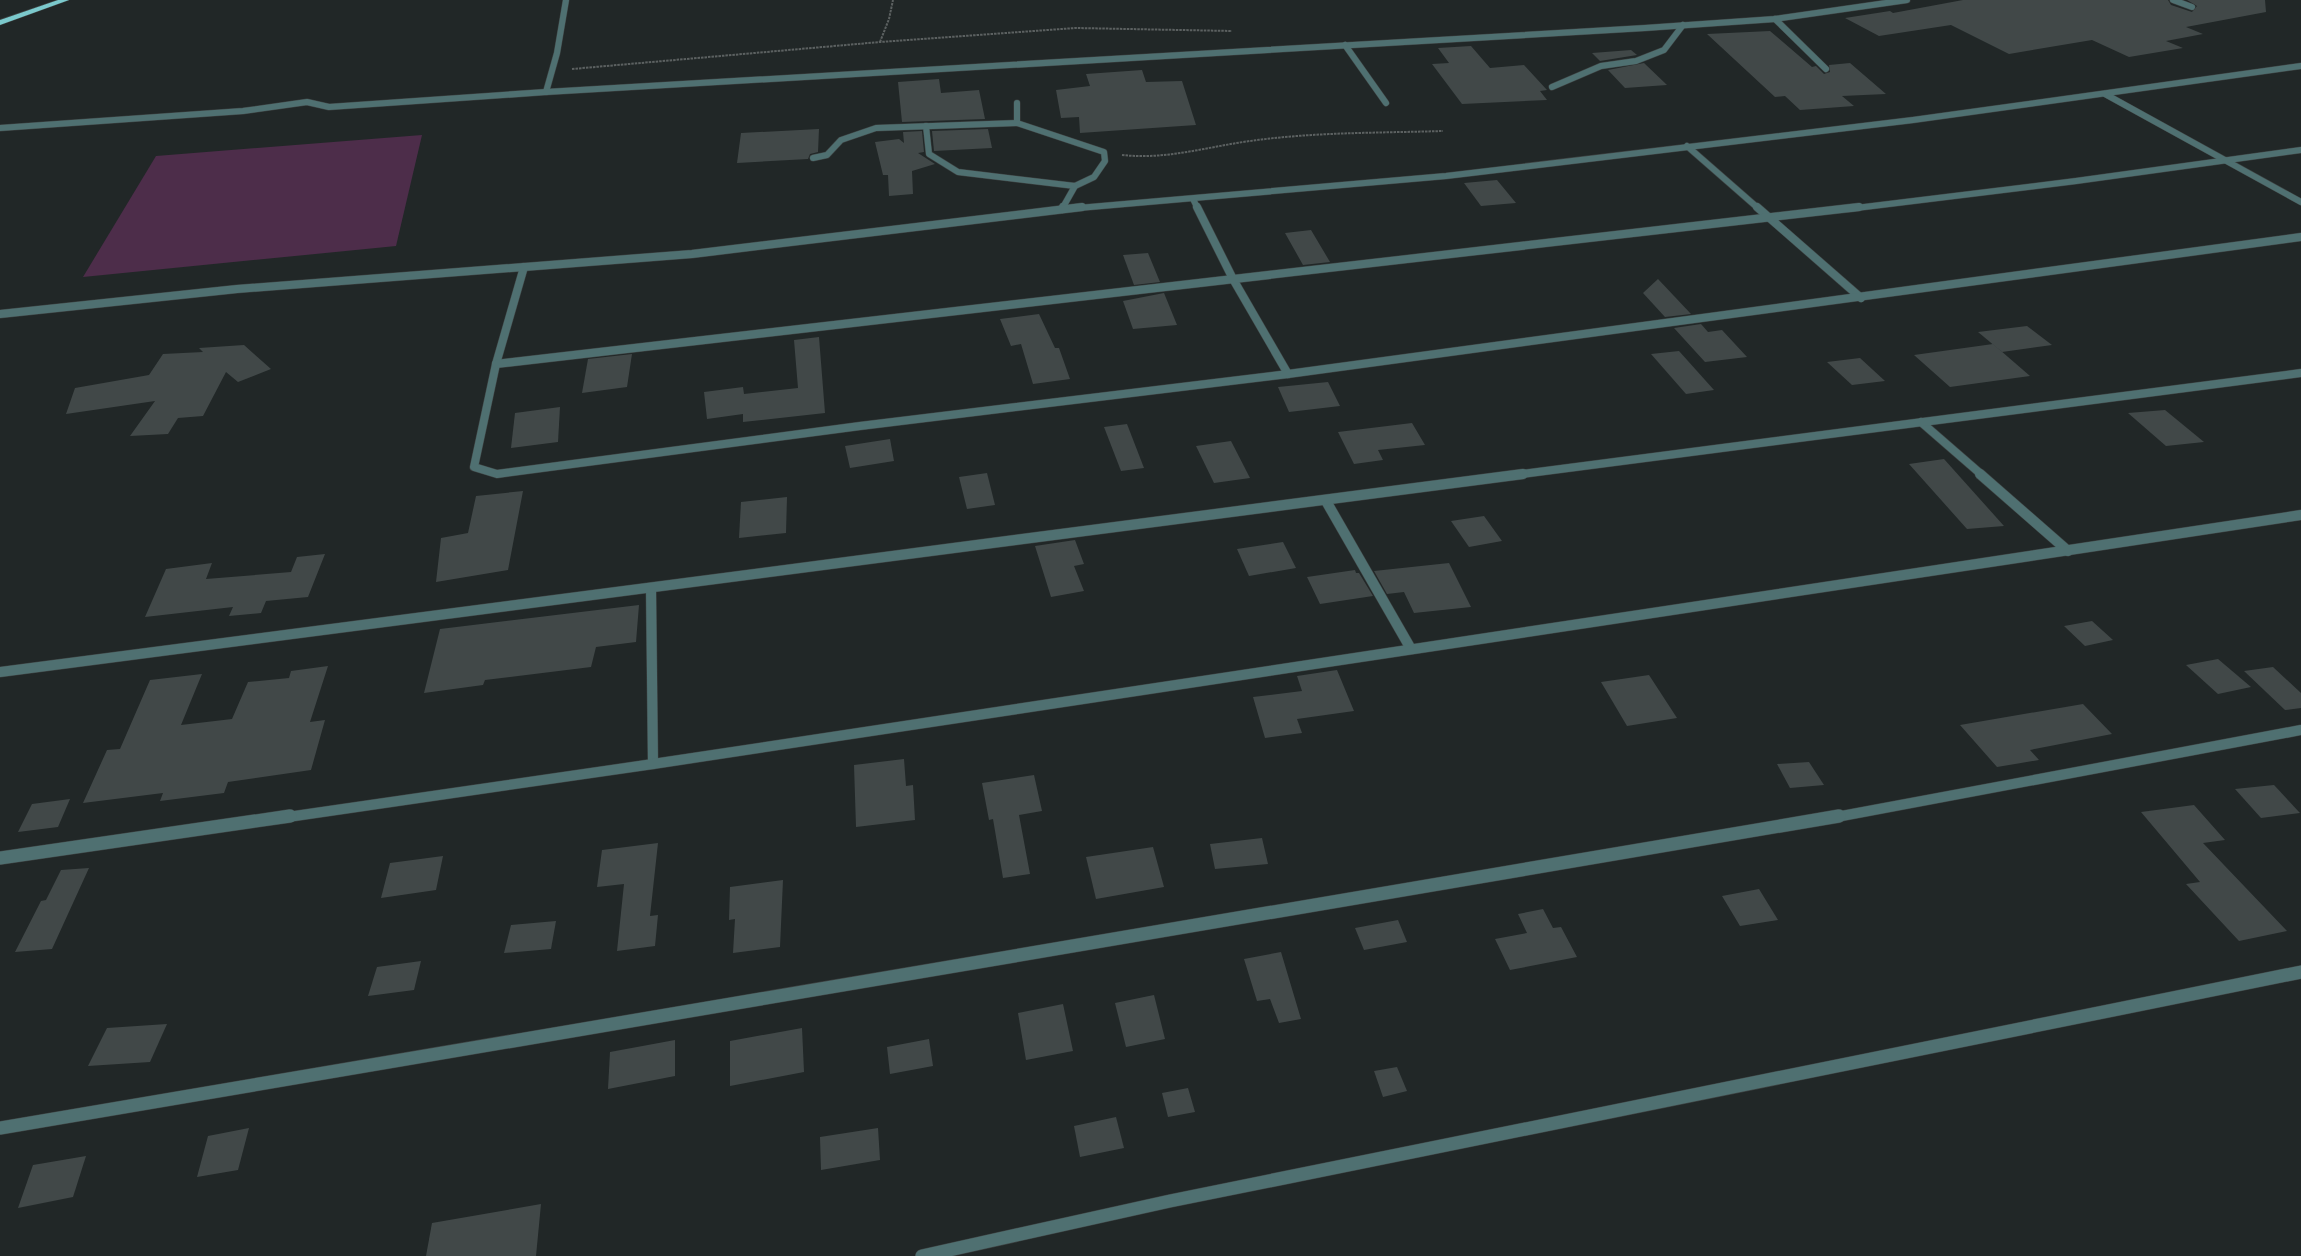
<svg xmlns="http://www.w3.org/2000/svg" width="2301" height="1256" font-family="Spectral,serif">
<rect width="100%" height="100%" fill="#212727"/>
<polygon fill="#4d2d4a" points="422,135 396,246 83,277 156,156"/>
<g fill="#414848">
<polygon points="1963,0 2168,0 2171,5 2192,12 2197,6 2187,0 2265,0 2266,12 2186,27 2203,34 2166,41 2183,48 2129,57 2092,40 2009,54 1951,25 1879,36 1845,18 1890,11 1893,13"/>
<polygon points="1770,31 1812,67 1816,66 1824,74 1830,72 1829,65 1850,63 1886,94 1842,96 1854,106 1800,110 1785,96 1775,97 1707,34"/>
<polygon points="1471,46 1490,68 1524,65 1547,90 1540,91 1547,100 1462,104 1432,64 1449,63 1438,48"/>
<polygon points="1631,50 1637,55 1600,61 1592,53"/>
<polygon points="1644,63 1667,85 1625,88 1608,70"/>
<polygon points="1142,70 1146,82 1182,81 1196,125 1080,133 1079,117 1061,118 1056,90 1090,86 1086,74"/>
<polygon points="939,79 941,93 979,90 985,119 902,122 898,82"/>
<polygon points="819,129 818,152 810,154 808,159 737,163 741,133"/>
<polygon points="988,129 992,148 934,151 932,131"/>
<polygon points="922,131 924,152 918,153 935,164 912,171 913,194 889,196 888,175 883,175 875,142 899,139 904,143 903,132"/>
<polygon points="1497,180 1516,203 1481,206 1464,183"/>
<polygon points="1311,230 1330,262 1303,265 1285,233"/>
<polygon points="1148,253 1160,282 1134,285 1123,255"/>
<polygon points="1658,279 1691,314 1665,317 1643,293"/>
<polygon points="1164,293 1177,325 1133,329 1123,301"/>
<polygon points="1039,314 1055,348 1059,348 1070,379 1033,384 1021,344 1011,346 1000,319"/>
<polygon points="1701,324 1708,332 1722,330 1747,357 1705,362 1674,328"/>
<polygon points="2027,326 2052,345 2002,352 1978,332"/>
<polygon points="819,337 825,413 743,422 743,414 707,419 704,392 743,387 744,394 798,388 794,340"/>
<polygon points="1993,344 2030,376 1950,387 1914,355"/>
<polygon points="244,345 271,369 238,382 226,372 203,416 178,418 168,434 130,436 155,401 66,414 75,388 149,375 163,354 203,352 199,348"/>
<polygon points="1679,351 1714,390 1686,394 1651,354"/>
<polygon points="632,354 627,387 582,393 588,359"/>
<polygon points="1860,358 1885,381 1852,385 1827,362"/>
<polygon points="1328,382 1340,406 1289,412 1278,387"/>
<polygon points="560,407 558,442 511,448 515,413"/>
<polygon points="2165,410 2204,442 2166,446 2128,413"/>
<polygon points="1412,423 1425,445 1378,450 1383,460 1354,464 1338,432"/>
<polygon points="1127,424 1144,468 1121,471 1104,427"/>
<polygon points="890,439 894,461 850,468 845,446"/>
<polygon points="1231,441 1250,478 1214,483 1196,446"/>
<polygon points="1944,459 2004,526 1967,529 1909,464"/>
<polygon points="987,473 995,505 967,509 959,477"/>
<polygon points="523,491 508,570 436,582 441,538 468,533 476,496"/>
<polygon points="787,497 786,533 739,538 741,502"/>
<polygon points="1484,516 1502,541 1469,547 1451,521"/>
<polygon points="1075,540 1084,564 1074,566 1084,591 1051,597 1035,546"/>
<polygon points="1283,542 1296,568 1249,576 1237,549"/>
<polygon points="325,554 308,597 266,601 261,613 229,616 233,607 145,617 166,569 212,563 206,579 291,572 297,557"/>
<polygon points="1449,563 1471,607 1414,613 1404,592 1387,594 1374,571"/>
<polygon points="1355,570 1356,573 1359,573 1373,596 1320,604 1307,577"/>
<polygon points="639,605 636,642 596,647 591,667 485,680 483,685 424,693 440,629"/>
<polygon points="2092,621 2113,640 2085,646 2064,626"/>
<polygon points="2218,659 2251,687 2218,694 2186,665"/>
<polygon points="328,666 310,722 325,720 311,770 228,782 224,793 160,801 163,793 83,803 107,750 120,749 150,680 202,674 181,725 232,719 248,682 289,678 291,671"/>
<polygon points="2273,667 2301,693 2301,708 2285,710 2244,671"/>
<polygon points="1337,670 1354,711 1297,719 1302,733 1265,738 1253,697 1302,691 1297,676"/>
<polygon points="1649,675 1677,718 1627,726 1601,682"/>
<polygon points="2083,704 2112,734 2030,750 2039,760 1997,767 1960,725"/>
<polygon points="904,759 906,786 913,785 915,820 856,827 854,765"/>
<polygon points="1809,762 1824,785 1790,788 1777,764"/>
<polygon points="1034,775 1042,811 1019,815 1030,874 1003,878 993,819 989,820 982,783"/>
<polygon points="2274,785 2300,813 2261,818 2235,789"/>
<polygon points="70,799 58,827 18,832 32,804"/>
<polygon points="2194,805 2225,840 2203,843 2287,931 2239,941 2186,884 2200,882 2141,812"/>
<polygon points="1262,838 1268,864 1215,869 1210,844"/>
<polygon points="658,843 650,916 658,915 655,946 617,951 624,884 597,887 602,850"/>
<polygon points="1153,847 1164,887 1096,899 1086,857"/>
<polygon points="443,856 436,890 381,898 390,863"/>
<polygon points="89,868 52,949 15,952 41,901 46,900 61,870"/>
<polygon points="783,880 780,947 733,953 735,919 729,920 730,887"/>
<polygon points="1759,889 1778,920 1740,926 1722,896"/>
<polygon points="1543,909 1553,928 1561,927 1577,957 1510,970 1495,939 1527,933 1518,914"/>
<polygon points="1398,920 1407,942 1364,950 1355,928"/>
<polygon points="556,921 551,949 504,953 511,925"/>
<polygon points="1281,952 1301,1019 1279,1023 1270,999 1257,1001 1244,959"/>
<polygon points="421,961 414,990 368,996 377,967"/>
<polygon points="1154,995 1165,1039 1126,1047 1115,1003"/>
<polygon points="1063,1004 1073,1051 1026,1060 1018,1013"/>
<polygon points="167,1024 150,1062 88,1066 107,1028"/>
<polygon points="802,1028 804,1072 730,1086 730,1041"/>
<polygon points="929,1039 933,1066 890,1074 887,1047"/>
<polygon points="675,1040 675,1076 608,1089 610,1052"/>
<polygon points="1397,1067 1407,1091 1383,1097 1374,1071"/>
<polygon points="1188,1088 1195,1112 1168,1117 1162,1093"/>
<polygon points="1116,1117 1124,1148 1080,1157 1074,1126"/>
<polygon points="249,1128 238,1170 197,1177 208,1136"/>
<polygon points="878,1128 880,1160 821,1170 820,1137"/>
<polygon points="86,1156 73,1197 18,1208 33,1165"/>
<polygon points="541,1204 536,1256 426,1256 432,1223"/>
</g>
<g fill="none" stroke-linecap="round" stroke-linejoin="round">
<g stroke="#3e4343" stroke-width="7">
<g id="service-far1">
<polyline points="2173,0 2192,7"/>
<polyline points="1345,45 1386,103"/>
<polyline points="1552,87 1601,66 1636,61 1664,50 1683,25"/>
<polyline points="1017,103 1017,123 1104,152 1105,161 1094,177 1075,186 1062,209"/>
<polyline points="926,126 929,154 958,172 1075,186"/>
<polyline points="813,158 827,155 841,140 876,128 1017,123"/>
</g>
</g>
<g stroke="#3e4343" stroke-width="9">
<polyline id="service" points="1062,209 1063,207"/>
</g>
<g stroke="#3e4343" stroke-width="7">
<g id="minor-far3">
<polyline points="1775,19 1826,69"/>
<polyline points="546,92 557,53 566,0"/>
<polyline points="2105,94 2301,202"/>
<polyline points="0,128 243,111 307,102 329,107 546,92 1645,28 1775,19 1907,0"/>
<polyline points="1687,146 1759,209"/>
<polyline points="1193,199 1198,209"/>
<polyline points="1067,209 1446,176 1913,120 2301,66"/>
<polyline points="1848,209 2076,181 2301,150"/>
</g>
</g>
<g stroke="#3e4343" stroke-width="9">
<g id="minor-far2">
<polyline points="1197,207 1233,279 1288,374"/>
<polyline points="1757,207 1861,298"/>
<polyline points="524,267 496,364 474,467 497,474 860,426 1288,374 2301,237"/>
<polyline points="0,314 237,289 692,254 1082,207"/>
<polyline points="496,364 1859,207"/>
<polyline points="1921,422 1982,475"/>
<polyline points="1514,475 2301,373"/>
</g>
</g>
<g stroke="#3e4343" stroke-width="11">
<g id="minor-far1">
<polyline points="1980,474 2068,551"/>
<polyline points="1326,501 1411,649"/>
<polyline points="651,588 653,764"/>
<polyline points="0,672 1523,474"/>
<polyline points="281,818 653,764 2301,515"/>
<polyline points="1831,818 2301,730"/>
</g>
</g>
<g stroke="#3e4343" stroke-width="14">
<g id="minor">
<polyline points="0,858 290,816"/>
<polyline points="0,1128 1839,816"/>
<polyline points="922,1256 1170,1201 2301,972"/>
</g>
</g>
<g stroke="#3e4343" stroke-width="1">
<polygon id="trunk" points="58,0 69,0 0,25 0,20"/>
</g>
<g stroke="#5c6161" stroke-width="2" stroke-dasharray="2.5 1" stroke-linecap="butt">
<polyline points="880,42 889,19 893,0"/>
<polyline points="572,69 880,42 1076,28 1232,31"/>
<path d="M1122,155C1166,160 1206,147 1250,141C1314,132 1379,133 1443,131"/>
</g>
<use href="#service-far1" stroke="#4f7071" stroke-width="6"/>
<use href="#service" stroke="#4f7071" stroke-width="8"/>
<use href="#minor-far3" stroke="#4f7071" stroke-width="6"/>
<use href="#minor-far2" stroke="#4f7071" stroke-width="8"/>
<use href="#minor-far1" stroke="#4f7071" stroke-width="10"/>
<use href="#minor" stroke="#4f7071" stroke-width="13"/>
<use href="#trunk" fill="#7bc9cc" fill-rule="evenodd"/>
</g>
</svg>
